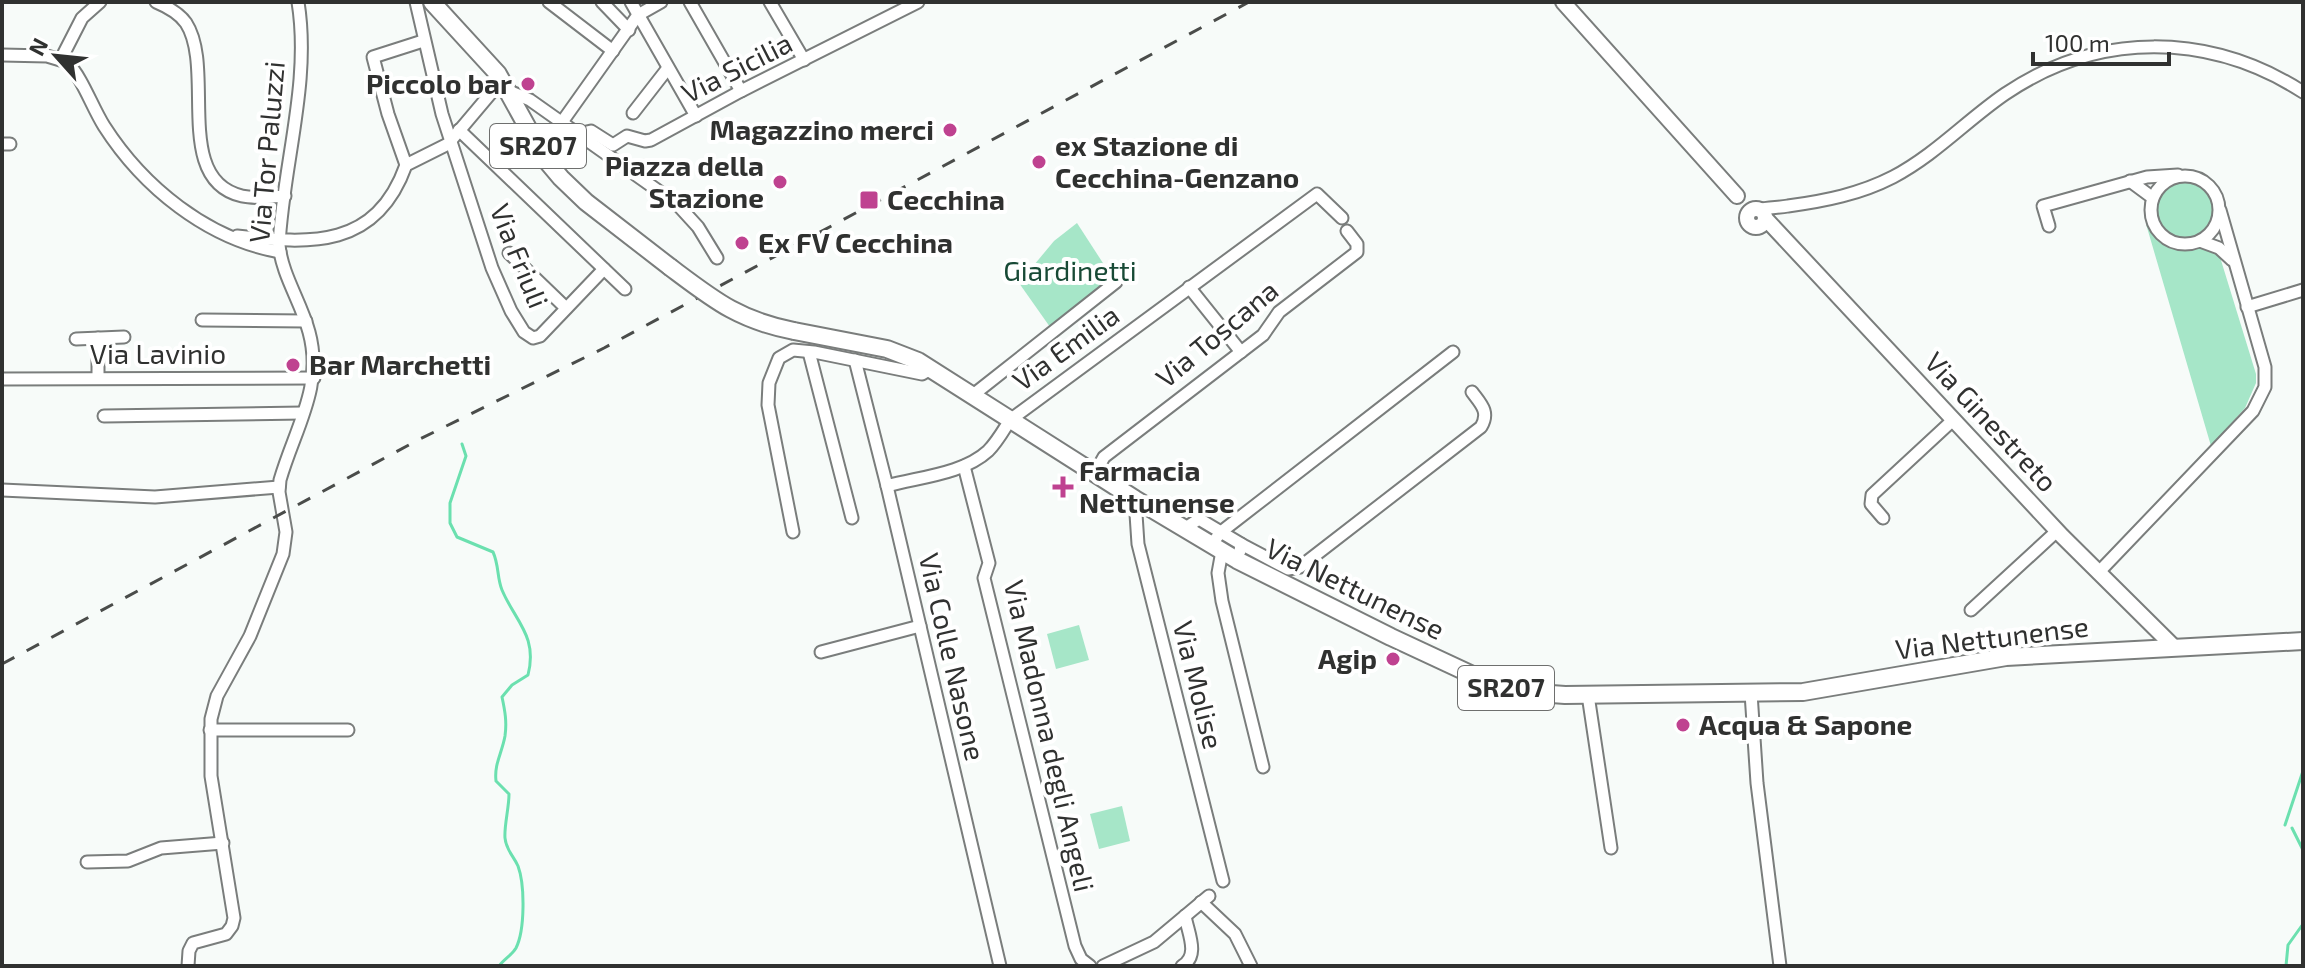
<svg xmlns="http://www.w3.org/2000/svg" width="2305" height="968" font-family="'Exo 2',sans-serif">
<rect width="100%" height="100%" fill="#f7fbf9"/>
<g fill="#a6e6c8">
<circle cx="2185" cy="210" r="30"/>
<polygon points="1077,223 1112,277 1050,327 1019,283 1054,241"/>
<path d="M2146,224C2154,233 2160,242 2171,246C2189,253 2205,239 2220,257L2256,374V383L2245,408L2211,446Z"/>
<polygon points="1079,625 1089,660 1056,669 1047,634"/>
<polygon points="1122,806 1130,841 1099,849 1090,814"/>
</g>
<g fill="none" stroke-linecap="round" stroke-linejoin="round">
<g stroke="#6be0af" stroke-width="3">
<path d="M462,444L466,456L450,503V523L457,537L493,552C499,565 497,578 502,590C515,621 538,636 528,675L512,685L502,697C505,711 507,722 505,736C502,753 494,764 496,781L509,794C509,808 504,826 505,838C506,850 513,855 518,866C525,885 525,930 516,948C512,955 504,959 499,966"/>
<polyline points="2285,825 2303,771"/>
<polyline points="2292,828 2303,850"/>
<polyline points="2286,966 2288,945 2303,924"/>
</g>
<g stroke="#7a7d7c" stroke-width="15">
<g id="street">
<path d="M156,2C168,7 179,13 186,23C216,69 172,180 242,196C255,199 271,197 285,196"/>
<polyline points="416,2 442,114 492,268 511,311 524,332 533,338 540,336 604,269"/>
<polyline points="549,2 613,51"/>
<polyline points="602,2 629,30"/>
<polyline points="631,2 696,116"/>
<polyline points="690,2 741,91"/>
<polyline points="770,2 804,60"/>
<path d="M2,55L47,56L67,62C83,79 91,105 104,126C143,187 207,239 280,252"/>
<polyline points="61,59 82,18 100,2"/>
<polyline points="509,91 530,100 677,204 698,227 717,258"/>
<polyline points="633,113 668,68"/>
<polyline points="562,122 638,15 661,2"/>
<polyline points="459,130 625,289"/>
<polyline points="578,134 591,131 613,145 627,136 645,141 651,140 741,91 918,2"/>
<polyline points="2,144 10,144"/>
<polyline points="406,165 388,114 373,57 423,41"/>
<circle cx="2185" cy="210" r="34"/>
<polyline points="2130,181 2153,198"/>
<path d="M1758,210C1768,207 1778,208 1788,206C1825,201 1860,194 1893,177C1935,155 1967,120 2005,94C2098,31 2209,32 2303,92"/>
<polyline points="2049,226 2043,206 2147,177 2178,175"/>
<path d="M237,236C311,244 376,249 406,165L448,144L502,80"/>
<polyline points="2200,241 2219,248 2232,260"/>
<polyline points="509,253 566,308"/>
<polyline points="1189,287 1241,352"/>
<polyline points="2247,307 2303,290"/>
<polyline points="202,320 306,321"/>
<polyline points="76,339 124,337"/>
<polyline points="809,352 852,518"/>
<polyline points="855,360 887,486 1000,966"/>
<polyline points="98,378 98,338"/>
<polyline points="2,379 314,378"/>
<polyline points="973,395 1116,282"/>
<polyline points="104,416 303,413"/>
<polyline points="964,466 989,563 984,578 1075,946 1081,959 1090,966"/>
<polyline points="1095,473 1104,457 1263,335 1279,312 1357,252 1357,244 1347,231"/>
<path d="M887,486C919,477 963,474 988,451C997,442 1003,431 1010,420L1317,194L1342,218"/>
<polyline points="2,490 155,497 279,487"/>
<polyline points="1135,499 1138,544 1223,881"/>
<polyline points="1883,518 1871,504 1872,495 1953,420"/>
<polyline points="1184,529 1199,519 1241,544 1240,551"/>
<polyline points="793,532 768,405 769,383 779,358 793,350 814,352 922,374 932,368"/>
<path d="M1241,544L1288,569L1300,567L1481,427C1490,412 1481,404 1472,392"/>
<polyline points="1211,545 1221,532 1453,352"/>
<polyline points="1222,551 1218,573 1222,601 1263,767"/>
<polyline points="2098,573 2253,411 2265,387 2265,367 2220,210"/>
<polyline points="1971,610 2057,531"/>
<polyline points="821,652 920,626"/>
<polyline points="1751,693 1757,783 1780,966"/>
<polyline points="1588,695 1611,848"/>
<polyline points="210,730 348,730"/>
<polyline points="87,862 128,861 161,848 223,843"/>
<polyline points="1201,902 1235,934 1251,966"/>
<path d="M188,966L189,951L193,943L226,934L232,926L234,918L211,776V719L217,696L250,636L283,554L286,532L279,492L280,480C295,428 324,387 309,332C301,302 282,275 279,245C283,164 311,83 298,2"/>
<polyline points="1103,966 1154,942 1209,896"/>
<path d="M1182,966C1200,956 1188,933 1185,916"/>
</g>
</g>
<g stroke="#7a7d7c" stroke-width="18">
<g id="secondary">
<polyline points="1563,2 1737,196"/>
<circle cx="1756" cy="218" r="9"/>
<polyline points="1765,218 2062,536 2173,646"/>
</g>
</g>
<g stroke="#7a7d7c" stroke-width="20">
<g id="primary">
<polyline points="432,2 498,74 545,159 561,178 586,202 670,267"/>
<polyline points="794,331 887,349 918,361 1135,499 1237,560 1391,637 1479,678 1523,692 1565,695 1803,692 2006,657 2303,641"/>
</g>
</g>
<use href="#street" stroke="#fff" stroke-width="11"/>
<use href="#secondary" stroke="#fff" stroke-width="14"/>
<use href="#primary" stroke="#fff" stroke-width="16"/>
<polyline stroke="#4a4c4a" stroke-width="3" stroke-dasharray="14 14" stroke-linecap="butt" points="2,664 420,439 604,348 1249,2"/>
<g stroke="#7a7d7c" stroke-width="20" stroke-linecap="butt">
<path id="primary-bridge" d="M670,267C714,300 738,320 794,331"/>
</g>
<use href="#primary-bridge" stroke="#fff" stroke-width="16"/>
</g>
<g fill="#bf4290" stroke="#fff" stroke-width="3">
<circle cx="528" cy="84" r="8"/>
<circle cx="950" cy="130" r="8"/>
<circle cx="1039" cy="162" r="8"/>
<circle cx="780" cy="182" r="8"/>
<rect x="859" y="190" width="20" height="20" rx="4"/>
<circle cx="742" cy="243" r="8"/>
<circle cx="293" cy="365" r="8"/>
<path d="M1059 475h8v8h8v8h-8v8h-8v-8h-8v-8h8z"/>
<circle cx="1393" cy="659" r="8"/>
<circle cx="1683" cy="725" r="8"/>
</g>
<g text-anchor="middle" stroke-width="8" stroke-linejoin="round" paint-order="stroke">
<g fill="#fff" stroke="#6e6f6e" stroke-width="2">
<rect x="490" y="124" width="96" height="44" rx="6"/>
<rect x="1458" y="666" width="96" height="44" rx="6"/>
</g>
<g font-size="26" font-weight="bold" fill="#303130">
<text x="538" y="155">SR207</text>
<text x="1506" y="697">SR207</text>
</g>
<g font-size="28" fill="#303130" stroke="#fff">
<text transform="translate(737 68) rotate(-27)" y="10">Via Sicilia</text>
<text transform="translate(267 152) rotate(-85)" y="10">Via Tor Paluzzi</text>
<text transform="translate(519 256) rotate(68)" y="10">Via Friuli</text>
<text transform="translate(1217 334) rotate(-40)" y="10">Via Toscana</text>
<text transform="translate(1066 348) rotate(-36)" y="10">Via Emilia</text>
<text x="158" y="364">Via Lavinio</text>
<text transform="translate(1991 422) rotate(47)" y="10">Via Ginestreto</text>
<text transform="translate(1355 589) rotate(26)" y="10">Via Nettunense</text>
<text transform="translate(1992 638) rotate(-7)" y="10">Via Nettunense</text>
<text transform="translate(952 657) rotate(77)" y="10">Via Colle Nasone</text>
<text transform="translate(1198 685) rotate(76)" y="10">Via Molise</text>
<text transform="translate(1049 736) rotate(77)" y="10">Via Madonna degli Angeli</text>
</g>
<g font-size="28" font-weight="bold" fill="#303130" stroke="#fff" text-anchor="start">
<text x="512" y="94" text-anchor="end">Piccolo bar</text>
<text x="934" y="140" text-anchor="end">Magazzino merci</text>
<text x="1055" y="156">ex Stazione di<tspan x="1055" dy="32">Cecchina-Genzano</tspan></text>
<text x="764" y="176" text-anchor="end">Piazza della<tspan x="764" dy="32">Stazione</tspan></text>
<text x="887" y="210">Cecchina</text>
<text x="758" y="253">Ex FV Cecchina</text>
<text x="309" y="375">Bar Marchetti</text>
<text x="1079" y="481">Farmacia<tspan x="1079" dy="32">Nettunense</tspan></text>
<text x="1377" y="669" text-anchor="end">Agip</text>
<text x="1699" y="735">Acqua &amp; Sapone</text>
</g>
<g font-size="28" fill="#184a36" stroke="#fff">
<text x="1070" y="281">Giardinetti</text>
</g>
</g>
<rect width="2305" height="968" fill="none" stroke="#303130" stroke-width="8"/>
<g transform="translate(56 56) rotate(297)" stroke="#ffffff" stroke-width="6" paint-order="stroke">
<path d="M0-6L14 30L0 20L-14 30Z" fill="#303130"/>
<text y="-12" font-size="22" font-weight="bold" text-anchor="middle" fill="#303130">N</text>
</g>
<path d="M2033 52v12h136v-12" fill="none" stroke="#303130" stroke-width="4"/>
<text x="2045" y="52" font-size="24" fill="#303130" stroke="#ffffff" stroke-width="6" paint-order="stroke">100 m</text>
</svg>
